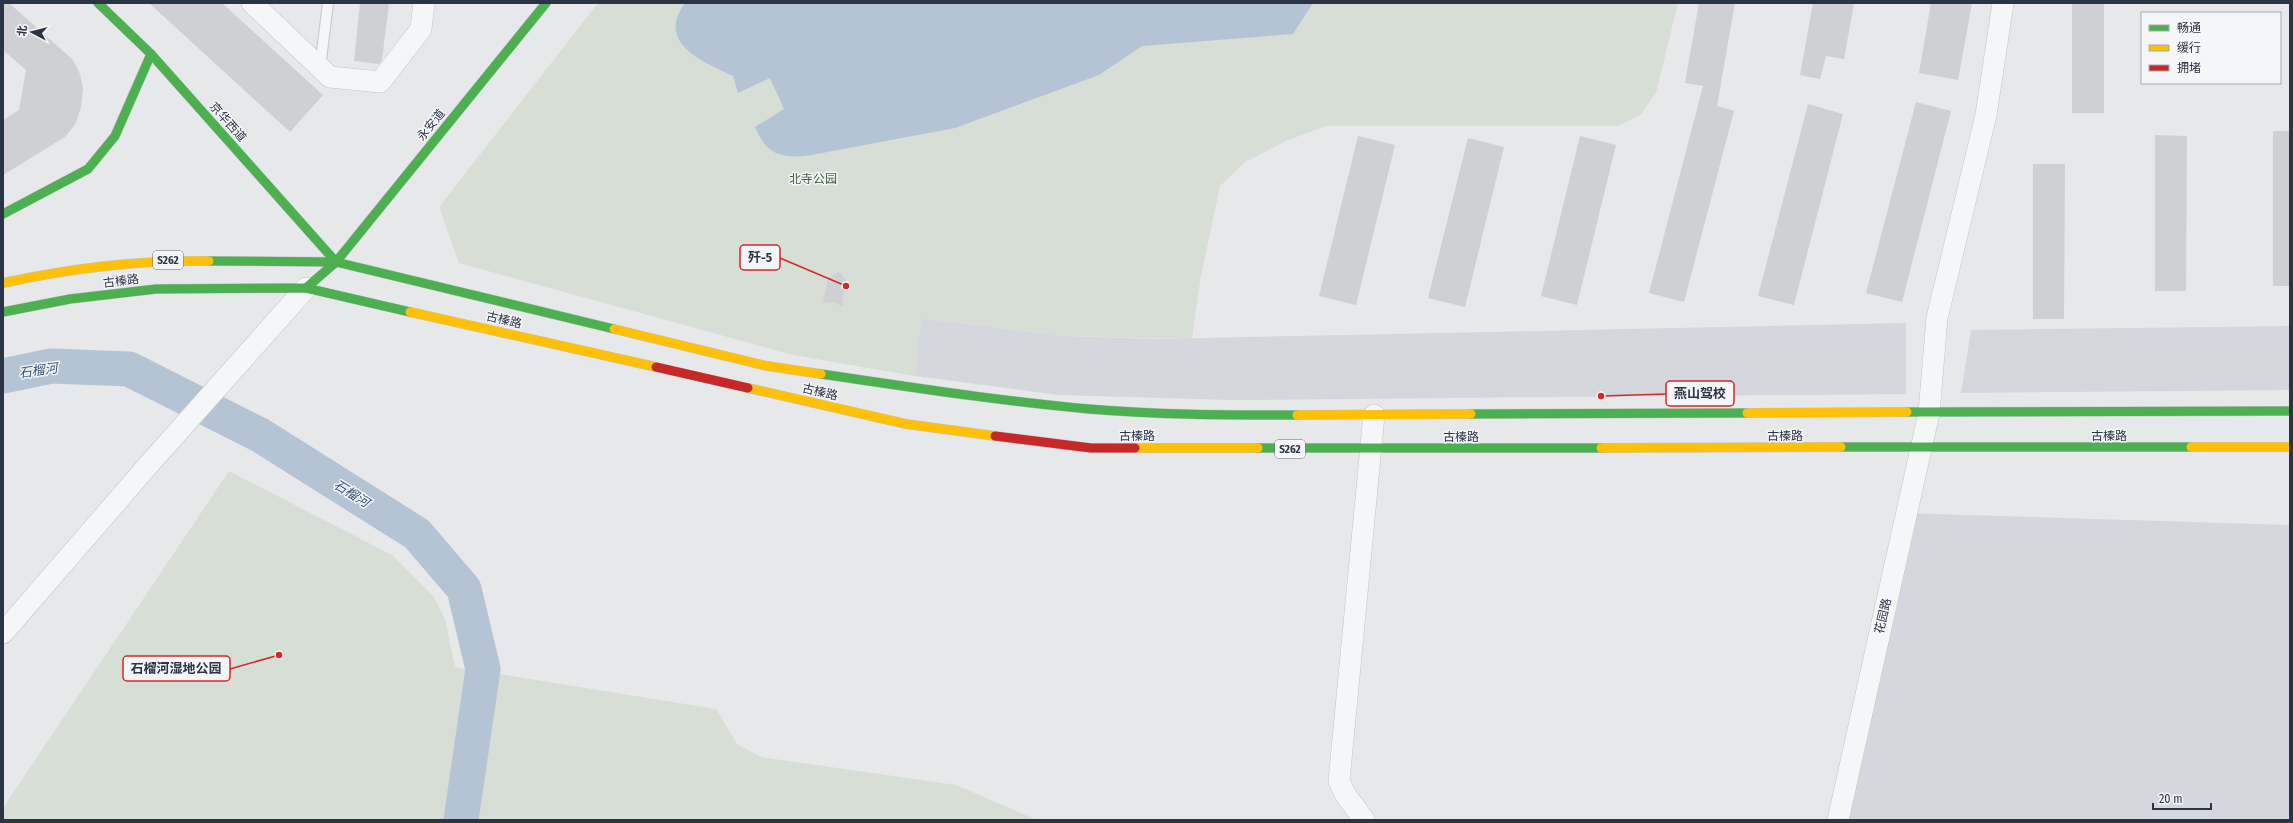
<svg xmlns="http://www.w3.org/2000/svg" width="2293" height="823" font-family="'Fira Sans Condensed','Noto Sans SC',sans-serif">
<rect width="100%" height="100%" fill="#e6e8ea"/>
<g fill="#d4d7dd">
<polygon points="921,318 1063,336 1158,339 1906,323 1906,394 1230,400 1059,395 915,376"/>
<polygon points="2290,326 2290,390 1961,393 1971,330"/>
<polygon points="1901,513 2290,525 2290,820 1829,820"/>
</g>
<g fill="#d6ded6">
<polygon points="598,3 1678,3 1656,93 1641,114 1618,126 1326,126 1288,140 1245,162 1220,186 1200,281 1192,339 1063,336 921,318 915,376 793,355 459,263 439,207"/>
<polygon points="229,471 392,555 434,597 445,619 455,667 716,709 737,744 761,757 956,785 1037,820 3,820 3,808"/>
</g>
<path fill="#b4c4d5" d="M685,3H1313L1293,34L1142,46L1099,75L955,128L806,156C778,158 766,153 755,127L784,109L770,78L738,93L733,76C704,62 655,44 685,3Z"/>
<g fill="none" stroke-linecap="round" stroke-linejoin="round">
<polyline stroke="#b4c4d5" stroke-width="35" points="3,376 51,366 129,369 260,435 417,534 464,589 483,669 461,820"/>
</g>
<g fill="#ced0d3">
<polygon points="3,3 9,3 73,60 80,74 83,89 81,107 76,123 65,137 3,175 3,120 19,110 26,70 3,50"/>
<polygon points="149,3 222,3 323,95 290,132"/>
<polygon points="360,3 389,3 382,60 379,64 354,61"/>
<polygon points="1699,3 1735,3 1717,106 1734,111 1684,302 1649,293 1703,86 1685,83"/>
<polygon points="1813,3 1854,3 1844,59 1826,56 1820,79 1800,75"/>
<polygon points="1931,3 1972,3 1958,80 1919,73"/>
<rect x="2072" y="3" width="32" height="110"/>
<polygon points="1916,102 1951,111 1902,302 1866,293"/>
<polygon points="1808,104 1843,114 1794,305 1758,296"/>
<rect x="2273" y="131" width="17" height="155"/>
<polygon points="2155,135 2187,136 2186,291 2155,291"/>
<polygon points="1358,136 1395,145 1356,305 1319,296"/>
<polygon points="1580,136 1616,145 1577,305 1541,296"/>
<polygon points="1468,138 1504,147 1465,307 1428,298"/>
<polygon points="2033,164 2065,164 2064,319 2033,319"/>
<polygon points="839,272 846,280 842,306 833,302 823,303 828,278"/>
</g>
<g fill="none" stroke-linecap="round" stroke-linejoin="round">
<g stroke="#c4c6c8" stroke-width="12">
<polyline id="lane" points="320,68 328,3"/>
</g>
<g stroke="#c4c6c8" stroke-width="22">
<g id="street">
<polyline points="252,3 330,77 380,82 421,29 424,3"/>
<polyline points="3,633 151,462 306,288"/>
<polyline points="1364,820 1345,794 1339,781 1374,415"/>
<polyline points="1838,820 1929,413 1937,318 1986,115 2003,3"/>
</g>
</g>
<g stroke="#c4c6c8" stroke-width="10">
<g id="fast">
<polyline points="98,3 151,54 336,262"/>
<polyline points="3,214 88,169 115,136 151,54"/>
<polyline points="209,261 336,262 614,329"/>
<polyline points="306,288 336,262 546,3"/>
<polyline points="3,312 70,299 156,289 306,288 410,312"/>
<path d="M821,374C910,387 999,401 1089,409C1158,415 1228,415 1297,415"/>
<polyline points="1907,412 2290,411"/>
<polyline points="1471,414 1747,413"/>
<polyline points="1841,447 2191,447"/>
<polyline points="1258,448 1601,448"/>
</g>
</g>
<g stroke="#c4c6c8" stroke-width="10">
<g id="slow">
<path d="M3,283C71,268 139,260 209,261"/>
<polyline points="410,312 656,367"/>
<polyline points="614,329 767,366 821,374"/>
<polyline points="748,388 906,424 995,436"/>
<polyline points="1747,413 1907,412"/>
<polyline points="1297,415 1471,414"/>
<polyline points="2191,447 2290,447"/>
<polyline points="1135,448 1258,448"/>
<polyline points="1601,448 1841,447"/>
</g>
</g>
<g stroke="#c4c6c8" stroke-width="10">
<g id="jam">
<polyline points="656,367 748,388"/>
<polyline points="995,436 1091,448 1135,448"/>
</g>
</g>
<use href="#lane" stroke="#f5f6f7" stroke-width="10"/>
<use href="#street" stroke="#f5f6f7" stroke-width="21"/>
<use href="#fast" stroke="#4caf50" stroke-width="9"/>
<use href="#slow" stroke="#ffc107" stroke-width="9"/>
<use href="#jam" stroke="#c62828" stroke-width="9"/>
</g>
<g text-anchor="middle" stroke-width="3" stroke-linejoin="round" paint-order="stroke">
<g fill="#f4f6f9" stroke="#676e7b" stroke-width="1">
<rect x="153" y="251" width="30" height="18" rx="3"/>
<rect x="1275" y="440" width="30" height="18" rx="3"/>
</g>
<g font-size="11" font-weight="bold" fill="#2b3445">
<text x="168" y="264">S262</text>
<text x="1290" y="453">S262</text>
</g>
<g font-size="12" fill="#2b3445" stroke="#f4f6f9">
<text transform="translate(228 122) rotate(48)" y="4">京华西道</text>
<text transform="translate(431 125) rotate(-51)" y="4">永安道</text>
<text transform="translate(121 281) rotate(-7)" y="4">古榛路</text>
<text transform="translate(504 320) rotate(13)" y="4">古榛路</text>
<text transform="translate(820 392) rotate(13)" y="4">古榛路</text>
<text x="1137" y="440">古榛路</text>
<text x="1785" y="440">古榛路</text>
<text x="2109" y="440">古榛路</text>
<text x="1461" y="441">古榛路</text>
<text transform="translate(1883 616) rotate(-77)" y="4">花园路</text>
</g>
<g font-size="12" fill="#3f6138" stroke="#f4f6f9">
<text x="813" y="183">北寺公园</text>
</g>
<g font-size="13" font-style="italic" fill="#34527a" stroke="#f4f6f9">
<text transform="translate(38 370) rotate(-8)" y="5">石榴河</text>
<text transform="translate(352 493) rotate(32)" y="5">石榴河</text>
</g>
</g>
<path fill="none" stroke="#d62828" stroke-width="1.5" d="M846 286L780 258M1601 396L1666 394M279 655L230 669"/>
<g fill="#d62828" stroke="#f4f6f9" stroke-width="1.5">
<circle cx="846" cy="286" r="4"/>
<circle cx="1601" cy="396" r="4"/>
<circle cx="279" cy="655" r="4"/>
</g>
<g fill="#f4f6f9" stroke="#d62828" stroke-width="1.5">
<rect x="740" y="245" width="40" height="25" rx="4"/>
<rect x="1666" y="381" width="68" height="25" rx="4"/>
<rect x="123" y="656" width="107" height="25" rx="4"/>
</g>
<g font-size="13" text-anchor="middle" font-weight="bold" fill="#2b3445">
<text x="760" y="262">歼-5</text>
<text x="1700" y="398">燕山驾校</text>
<text x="176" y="673">石榴河湿地公园</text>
</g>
<rect width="2293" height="823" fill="none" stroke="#2b3445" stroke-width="8"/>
<rect x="2141" y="12" width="140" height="72" fill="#f4f6f9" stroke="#a4a8b1"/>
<rect x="2149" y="25" width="20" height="6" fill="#4caf50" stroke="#a4a8b1"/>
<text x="2177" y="32" font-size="12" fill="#2b3445">畅通</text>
<rect x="2149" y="45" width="20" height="6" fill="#ffc107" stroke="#a4a8b1"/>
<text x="2177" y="52" font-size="12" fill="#2b3445">缓行</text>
<rect x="2149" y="65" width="20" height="6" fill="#c62828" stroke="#a4a8b1"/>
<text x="2177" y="72" font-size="12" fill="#2b3445">拥堵</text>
<g transform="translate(32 32) rotate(277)" stroke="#f4f6f9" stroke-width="3" paint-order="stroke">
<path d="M0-3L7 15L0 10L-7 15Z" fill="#2b3445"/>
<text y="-6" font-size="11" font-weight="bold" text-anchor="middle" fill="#2b3445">北</text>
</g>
<path d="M2153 803v6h58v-6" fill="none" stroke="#2b3445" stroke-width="2"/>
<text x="2159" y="803" font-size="12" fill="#2b3445" stroke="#f4f6f9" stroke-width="3" paint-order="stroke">20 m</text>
</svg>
